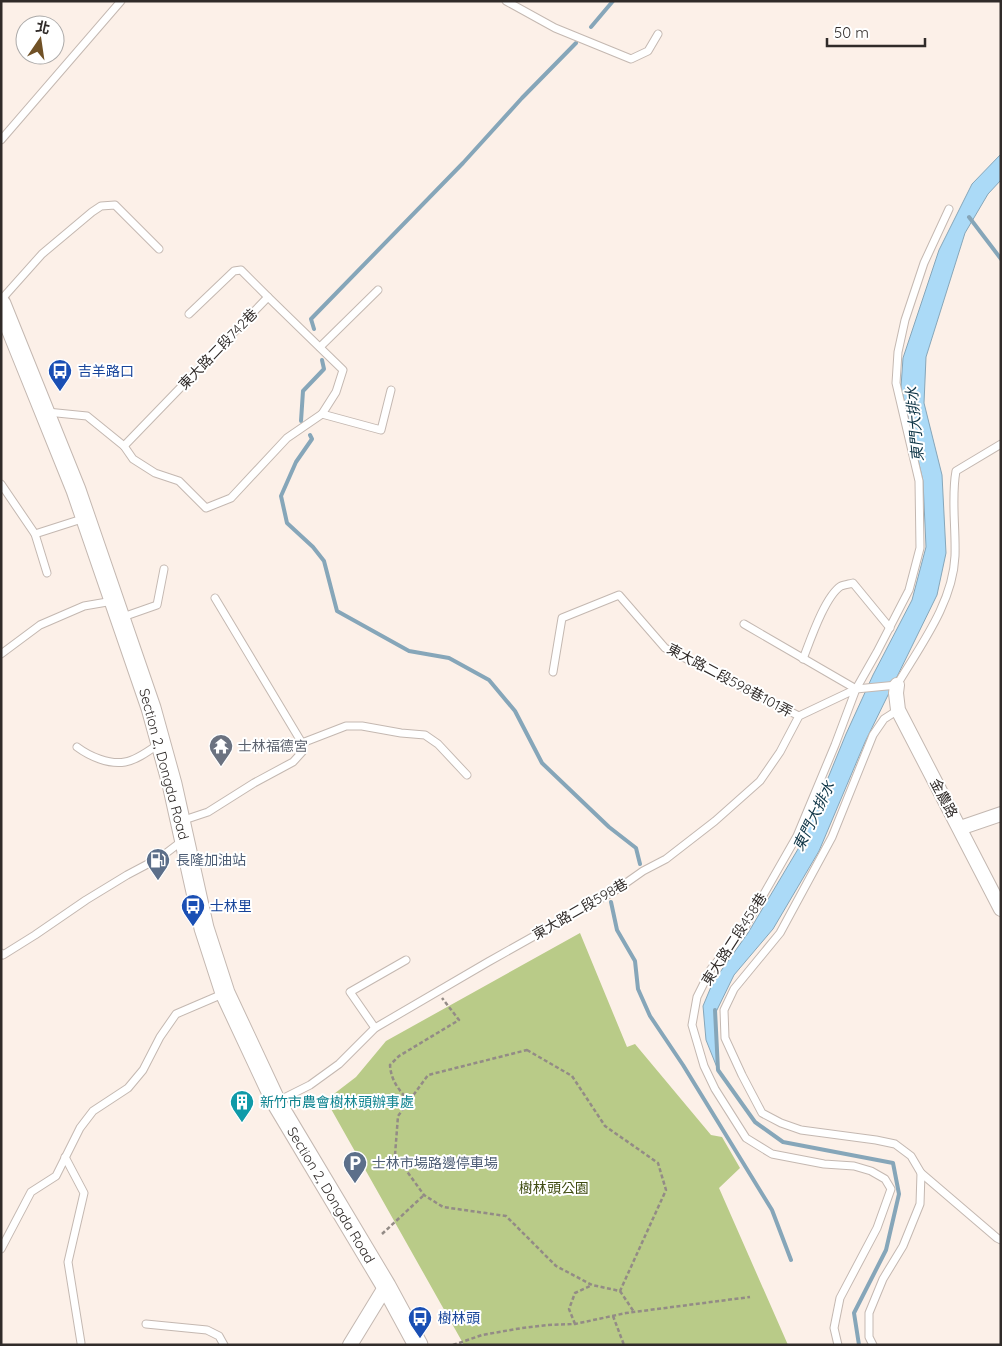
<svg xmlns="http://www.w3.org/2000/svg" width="1002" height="1346" font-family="Quicksand,'Noto Sans TC',sans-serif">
<rect width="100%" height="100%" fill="#fcf0e8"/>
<polygon fill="#b9cb88" points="580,933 627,1047 635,1044 711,1135 722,1137 740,1168 719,1188 788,1345 464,1345 326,1100 356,1077 386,1041"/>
<polygon fill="#abdaf7" stroke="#86a6b9" points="1001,154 1001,180 988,194 965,233 926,357 924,403 942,475 946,553 937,595 865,742 819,851 773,929 734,975 715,1014 718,1070 706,1040 703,1006 713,982 748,933 801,844 846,734 873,675 912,600 926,547 923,481 901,387 903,358 939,250 972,184"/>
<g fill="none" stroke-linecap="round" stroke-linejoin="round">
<g stroke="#86a6b9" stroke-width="4">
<polyline points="591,27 613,1"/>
<polyline points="969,217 1001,259"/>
<polyline points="314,329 311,319 463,163 522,98 576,43"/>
<polyline points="301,421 303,391 324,369 322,360"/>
<polyline points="310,435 312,439 296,462 281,496 287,523 313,547 324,561 337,611 409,651 449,658 489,680 515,711 542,763 609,827 636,848 640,864"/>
<polyline points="611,902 617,930 635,961 638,989 650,1016 683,1065 772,1210 791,1260"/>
<polyline points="715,1010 718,1070 755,1122 783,1142 893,1163 899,1194 886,1250 854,1313 859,1345"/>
</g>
<g stroke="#c4b8b1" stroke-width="9">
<g id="lane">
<polyline points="506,1 555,28 631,59 648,51 658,34"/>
<polyline points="1,140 121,1"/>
<polyline points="1,300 42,254 92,212 101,206 115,205 159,249"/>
<polyline points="189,314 234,271 241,270 268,297"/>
<polyline points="320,347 378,290"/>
<polyline points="47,412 87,416 124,446 268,297 343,370 336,392 322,414"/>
<polyline points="124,446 133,459 155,473 179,481 206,508 231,498 287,438 322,414 381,430 391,390"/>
<polyline points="1,484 35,534"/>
<polyline points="47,573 35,534 85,518"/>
<polyline points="215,598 302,743"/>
<polyline points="120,618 157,605 164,569"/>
<polyline points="744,624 856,689"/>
<polyline points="1,654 40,625 84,606 113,601"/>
<path d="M803,659C810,641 825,596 841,586C844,585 849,584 853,583L890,628"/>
<polyline points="553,672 562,618 619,595 665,648 799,716"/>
<path d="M77,747C89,756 109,765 125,762C137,760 150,750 160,743"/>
<polyline points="181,821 208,812 254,783 293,762 303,751 302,743 346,726 362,726 401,733 425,735 438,744 467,775"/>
<polyline points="1,953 3,955 35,935 86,900 127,875 161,857 182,841"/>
<polyline points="375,1028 350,992 406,960"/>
<path d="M278,1101L310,1085L339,1064L375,1028L488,962L616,890L643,871L666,859L715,821L760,781L780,752L799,716L856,689L897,685C920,646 953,603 955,556C956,527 951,498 956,471L1001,444"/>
<polyline points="65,1157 84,1193 68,1262 81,1343"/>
<polyline points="921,1173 997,1238 1001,1240"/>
<polyline points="1,1249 31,1192 56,1176 80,1128 93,1111 128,1088 143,1070 160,1037 176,1014 225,993"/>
<polyline points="146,1324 207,1330 219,1336 224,1345"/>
<polyline points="838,1345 834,1328 840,1298 877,1228 891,1189 885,1179 871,1171 854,1166 824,1164 772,1154 746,1138 715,1089 704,1066 692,1025 697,997 711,969 745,927 797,836 835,745 856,689 877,652 909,590 920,548 919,481 896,383 898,352 905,320 924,263 949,209"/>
<polyline points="873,1345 869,1337 869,1313 883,1279 903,1246 920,1204 921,1173 911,1156 895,1144 876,1140 801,1130 781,1123 762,1113 742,1075 725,1038 724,1010 734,989 780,933 832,837 873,735 884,719 898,710"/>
</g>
</g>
<g stroke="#c4b8b1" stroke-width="16">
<g id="street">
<polyline points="897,685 896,693 898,710 1001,909"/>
<polyline points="960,828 1001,814"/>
<polyline points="350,1345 386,1286"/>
</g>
</g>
<g stroke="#c4b8b1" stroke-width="21">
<polyline id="secondary" points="1,304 76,490 151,708 172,784 204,928 225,993 276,1102 386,1286 418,1345"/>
</g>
<g stroke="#938b86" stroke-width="2.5" stroke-dasharray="4 2.5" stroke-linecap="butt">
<polygon points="527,1050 572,1076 605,1126 658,1163 666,1190 620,1291 592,1285 556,1266 506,1216 443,1207 424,1195 395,1155 398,1116 428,1075"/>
<path d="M409,1101C399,1090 391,1081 390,1065L399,1056L459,1020L442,998"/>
<polyline points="382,1234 424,1195"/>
<polyline points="620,1291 634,1312"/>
<polyline points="613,1316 624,1345"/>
<polyline points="575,1324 569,1309 575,1293 592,1285"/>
<polyline points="453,1345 482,1335 522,1328 547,1325 575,1324 626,1313 750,1297"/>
</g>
<use href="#lane" stroke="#fff" stroke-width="7"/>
<use href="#street" stroke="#fff" stroke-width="14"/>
<use href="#secondary" stroke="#fff" stroke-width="19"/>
</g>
<defs>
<g id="bus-pin" transform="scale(1.25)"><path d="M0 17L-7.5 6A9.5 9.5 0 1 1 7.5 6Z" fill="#1a4fb4" stroke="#fff"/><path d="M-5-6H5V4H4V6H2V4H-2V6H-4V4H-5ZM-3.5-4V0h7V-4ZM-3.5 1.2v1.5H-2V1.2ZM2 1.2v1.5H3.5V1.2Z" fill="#fff"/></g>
<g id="temple-pin" transform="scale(1.25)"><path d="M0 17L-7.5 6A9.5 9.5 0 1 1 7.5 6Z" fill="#6b7280" stroke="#fff"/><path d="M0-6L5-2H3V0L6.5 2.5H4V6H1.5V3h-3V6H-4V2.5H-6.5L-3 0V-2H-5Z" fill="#fff"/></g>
<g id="fuel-pin" transform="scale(1.25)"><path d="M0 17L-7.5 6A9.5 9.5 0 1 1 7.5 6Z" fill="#5c6f8a" stroke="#fff"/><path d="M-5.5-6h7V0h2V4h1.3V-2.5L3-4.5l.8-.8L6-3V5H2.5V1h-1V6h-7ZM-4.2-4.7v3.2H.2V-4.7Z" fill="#fff"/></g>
<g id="building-pin" transform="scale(1.25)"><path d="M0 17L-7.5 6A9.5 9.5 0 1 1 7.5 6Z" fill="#0f9aa8" stroke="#fff"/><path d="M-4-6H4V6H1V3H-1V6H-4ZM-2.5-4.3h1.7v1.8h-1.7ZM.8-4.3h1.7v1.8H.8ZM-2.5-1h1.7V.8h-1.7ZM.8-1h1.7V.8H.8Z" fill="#fff"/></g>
<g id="parking-pin" transform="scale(1.25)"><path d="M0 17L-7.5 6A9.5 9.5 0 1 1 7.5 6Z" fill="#5c6f8a" stroke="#fff"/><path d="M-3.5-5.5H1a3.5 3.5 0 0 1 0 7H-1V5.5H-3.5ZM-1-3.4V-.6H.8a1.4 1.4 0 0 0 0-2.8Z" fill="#fff"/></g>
</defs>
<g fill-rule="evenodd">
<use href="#bus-pin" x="60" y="371"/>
<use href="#temple-pin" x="221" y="746"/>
<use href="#fuel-pin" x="158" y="860"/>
<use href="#bus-pin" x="193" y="906"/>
<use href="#building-pin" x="242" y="1102"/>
<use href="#parking-pin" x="355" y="1163"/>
<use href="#bus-pin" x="420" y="1318"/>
</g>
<g text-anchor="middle" stroke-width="4" stroke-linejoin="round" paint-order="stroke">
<g font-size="14" fill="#302b29" stroke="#fff">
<text transform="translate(218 349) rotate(-46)" y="5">東大路二段742巷</text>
<text transform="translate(730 680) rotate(28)" y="5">東大路二段598巷101弄</text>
<text transform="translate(164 764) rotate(75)" y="5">Section 2, Dongda Road</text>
<text transform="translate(944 798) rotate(62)" y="5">金農路</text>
<text transform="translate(580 909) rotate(-30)" y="5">東大路二段598巷</text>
<text transform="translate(734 939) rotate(-57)" y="5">東大路二段458巷</text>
<text transform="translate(331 1195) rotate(59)" y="5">Section 2, Dongda Road</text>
</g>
<g font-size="14" fill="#164399" stroke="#fff" text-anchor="start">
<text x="78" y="376">吉羊路口</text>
<text x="210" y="911">士林里</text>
<text x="438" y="1323">樹林頭</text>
</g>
<g font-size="14" fill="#5b616d" stroke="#fff" text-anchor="start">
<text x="238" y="751">士林福德宮</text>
</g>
<g font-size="14" fill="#4e5e75" stroke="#fff" text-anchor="start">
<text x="176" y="865">長隆加油站</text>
<text x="372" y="1168">士林市場路邊停車場</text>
</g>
<g font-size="14" fill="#0d838f" stroke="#fff" text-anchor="start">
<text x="260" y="1107">新竹市農會樹林頭辦事處</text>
</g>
<g font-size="14" fill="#404c12" stroke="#fff">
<text x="554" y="1193">樹林頭公園</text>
</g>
<g font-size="15" font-style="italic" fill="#0c3345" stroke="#fff">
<text transform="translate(915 424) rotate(-95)" y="5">東門大排水</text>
<text transform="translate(814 816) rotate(-64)" y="5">東門大排水</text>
</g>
</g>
<rect width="1002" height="1346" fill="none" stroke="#302b29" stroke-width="5"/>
<g transform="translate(40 40) rotate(13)"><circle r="24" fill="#ffffff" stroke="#acaaa9"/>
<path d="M0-4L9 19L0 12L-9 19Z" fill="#705126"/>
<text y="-8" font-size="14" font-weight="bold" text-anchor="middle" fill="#302b29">北</text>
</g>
<path d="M827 38v8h98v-8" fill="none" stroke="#302b29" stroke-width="2.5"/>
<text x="834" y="38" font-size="15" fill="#302b29" stroke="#ffffff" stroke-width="4" paint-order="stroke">50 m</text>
</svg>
